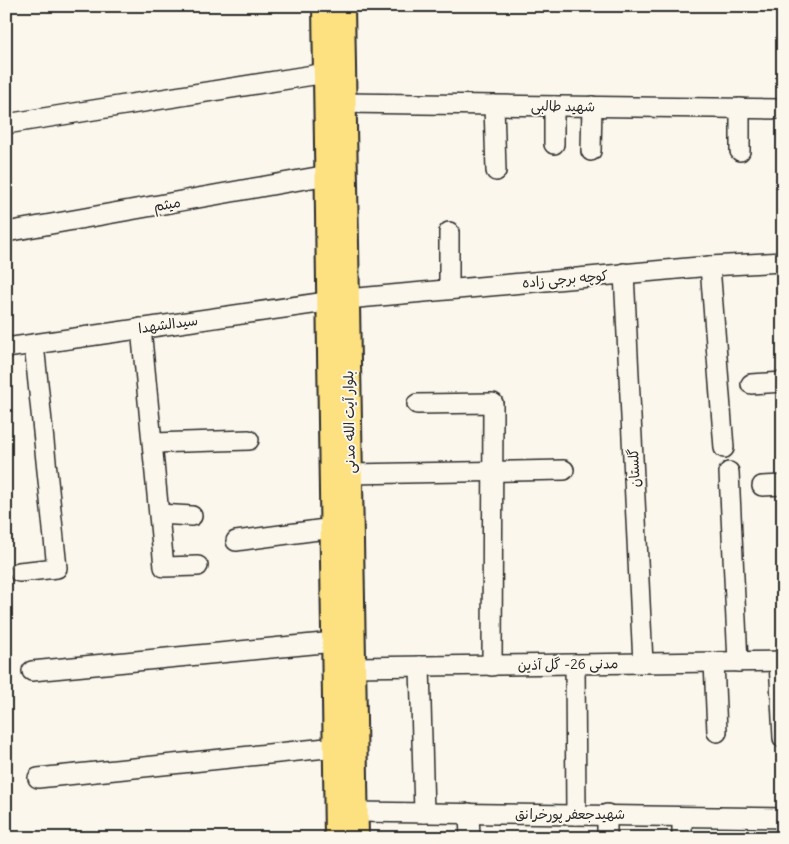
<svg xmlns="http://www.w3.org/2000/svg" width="789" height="844" font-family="Delius,'Playpen Sans Arabic',sans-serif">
<rect width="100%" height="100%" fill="#fbf7ec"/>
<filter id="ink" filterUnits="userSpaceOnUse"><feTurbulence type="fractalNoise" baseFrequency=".02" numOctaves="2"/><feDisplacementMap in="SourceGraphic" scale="10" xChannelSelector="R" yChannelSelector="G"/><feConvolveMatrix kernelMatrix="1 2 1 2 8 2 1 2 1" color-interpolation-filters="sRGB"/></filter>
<g filter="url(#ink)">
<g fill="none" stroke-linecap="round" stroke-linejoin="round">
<g stroke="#2b2b2b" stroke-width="22">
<g id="minor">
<polyline points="343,103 783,109"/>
<polyline points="494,105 496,171"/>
<polyline points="554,106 554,144"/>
<polyline points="740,108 740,151"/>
<polyline points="6,124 326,73"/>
<polyline points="591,151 592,106"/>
<polyline points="6,232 328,175"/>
<polyline points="449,232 449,289"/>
<polyline points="710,266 724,448"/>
<polyline points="624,273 643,663"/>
<polyline points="141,328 164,567 198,566"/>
<polyline points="6,348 347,299 710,266 783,262"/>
<polyline points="751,384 783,382"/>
<polyline points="417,404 493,403 492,666"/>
<polyline points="153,443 249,440"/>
<polyline points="729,472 738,662"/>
<polyline points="350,474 564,470"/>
<polyline points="762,486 783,485"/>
<polyline points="159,514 192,516"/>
<polyline points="236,541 333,528"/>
<polyline points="19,572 57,568 34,344"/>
<polyline points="779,661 783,738"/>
<polyline points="714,662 717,732"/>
<polyline points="575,664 576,815"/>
<polyline points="420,666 424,813"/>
<polyline points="354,667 783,661"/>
<polyline points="32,671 334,642"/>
<polyline points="38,778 336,747"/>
<polyline points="357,812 783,818"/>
<polyline points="469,813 470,838"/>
<polyline points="607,814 607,838"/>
<polyline points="682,838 682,817"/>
</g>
</g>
<g stroke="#2b2b2b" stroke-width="28">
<g id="major">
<polyline points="325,6 337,838"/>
<polyline points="342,6 356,838"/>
</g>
</g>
<use href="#minor" stroke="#fbf7ec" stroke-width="19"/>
<use href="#major" stroke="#fde080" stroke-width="24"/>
</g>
</g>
<g text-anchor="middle" stroke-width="4" stroke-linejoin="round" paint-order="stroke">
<g font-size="14" fill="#2b2b2b" stroke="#fbf7ec">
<text transform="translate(563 106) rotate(1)" y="5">شهید طالبی</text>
<text transform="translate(167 204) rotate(-10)" y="5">میثم</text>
<text transform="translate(565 279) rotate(-5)" y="5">کوچه برجى زاده</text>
<text transform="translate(168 324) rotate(-8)" y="5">سیدالشهدا</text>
<text transform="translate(349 422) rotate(-91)" y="5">بلوار آیت الله مدنی</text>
<text transform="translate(634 468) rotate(-93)" y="5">گلستان</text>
<text transform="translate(568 664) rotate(-1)" y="5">مدنی 26- گل آذین</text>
<text x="570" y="819">شهیدجعفر پورخرانق</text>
</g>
</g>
<rect width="789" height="844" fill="none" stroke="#fbf7ec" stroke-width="25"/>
<rect x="12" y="12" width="764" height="819" fill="none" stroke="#2b2b2b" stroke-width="2" filter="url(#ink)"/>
</svg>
